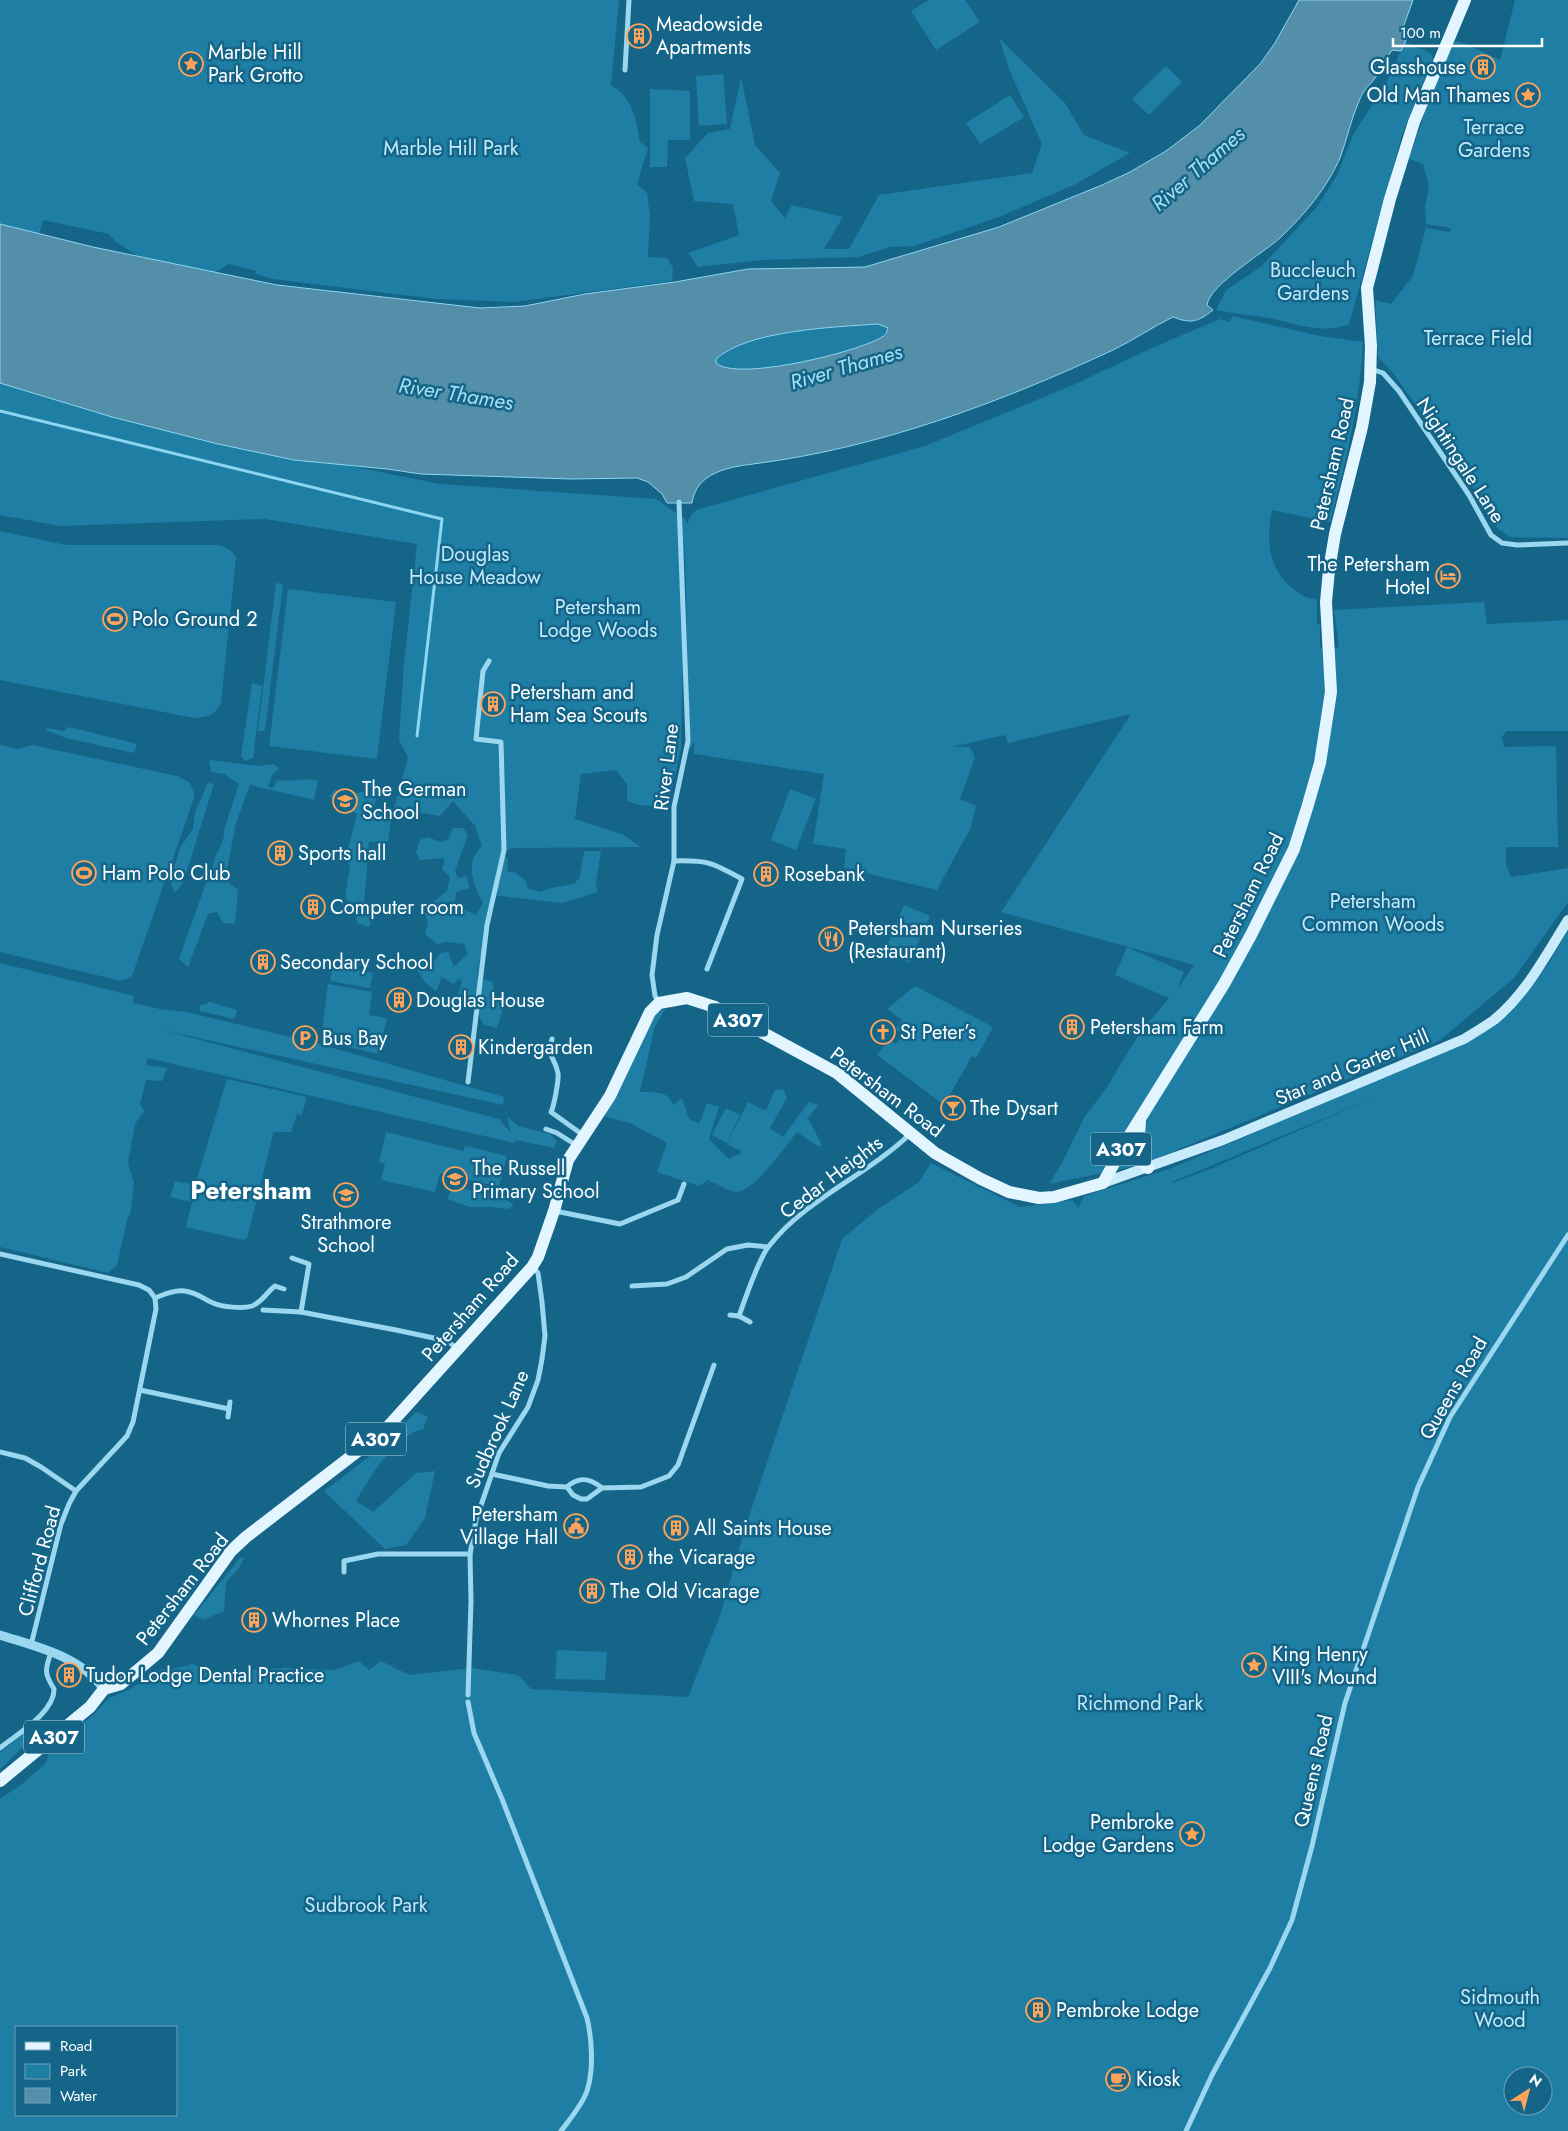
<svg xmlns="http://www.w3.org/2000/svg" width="1568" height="2131" font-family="Jost,sans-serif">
<rect width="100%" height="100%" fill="#146588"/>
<g fill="#1f7ea4" fill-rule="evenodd">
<path d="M0,0H619L611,85C633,97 636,120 640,142L648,148L637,184L647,193L650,216L648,257L667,258L673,268L672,281L515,302L436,299L273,279L256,274V271L229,264L206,278L164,274L115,241L109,234L43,220L38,238L0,232Z"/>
<polygon points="929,0 965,0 980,22 936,50 911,11"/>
<polygon points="1515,0 1568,0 1568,538 1510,537 1497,528 1464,472 1393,373 1378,357 1375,300 1391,304 1413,276 1426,228 1450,232 1451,228 1426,224 1425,206 1429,187 1423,164 1409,159 1435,82 1455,41 1466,44 1500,60"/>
<polygon points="999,38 1065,103 1084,135 1130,153 1076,184 999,217 914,246 890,247 858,257 763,260 698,267 688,253 739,235 733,204 694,201 685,158 708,133 730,129 741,77 755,145 780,173 771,201 785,218 792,205 843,217 824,249 849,249 879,195 1032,173 1042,144 1009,69"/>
<path d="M1405,42L1431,53L1433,59L1403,132L1349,324C1323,335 1295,323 1269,318C1252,315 1234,314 1216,310L1226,290L1262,266L1317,207L1337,175L1353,135L1388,79Z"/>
<polygon points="1166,66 1182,82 1149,115 1132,99"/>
<polygon points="723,74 727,124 699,126 696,76"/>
<polygon points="650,89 690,91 690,140 668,140 667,167 650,167"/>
<polygon points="1010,95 1024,117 980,144 966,123"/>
<path d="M1233,316L1320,336L1363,342C1360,404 1346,462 1330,522L1272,510C1265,543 1269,574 1299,593C1306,597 1310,600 1317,599V625L1320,624V648H1339L1334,610L1484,602L1487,624L1568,620V731H1506L1502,737L1504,747L1556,746L1558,847H1506V865L1511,877L1568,868V902L1514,978L1439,1041L1141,1165L1049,1184L1062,1163L1084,1118L1107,1087L1139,1034L1169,998L1115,975L1127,947L1184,972L1178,988L1194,965L1001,912L1131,714L1008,743L1005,735L951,747H970L975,757L960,799L976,806L971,827L937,890L844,868L846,849L813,844L824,774L694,754V742L689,750L685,541L681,748L668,807L639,805L627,801V784L616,770L581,774L575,819L624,835L641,847L515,848L504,850L502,854L508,859L507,871L516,873L527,882V888L541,892L551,888L574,884L580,877L584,851H601L596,882L597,892L563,903L491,895L477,977L493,982V997L524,1001L523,1008L504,1005L497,1028L484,1025L469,998L466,1006L455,1005L462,982L459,978L453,984L442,977L436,991L425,982L417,970L420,961L434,962L440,953L448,952L454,967L468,954L464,944L446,942L437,944L425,934L428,923L425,913L434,901L447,891L450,877L442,869L445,858L420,860L416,852L420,840L428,837L440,842L448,840L453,828H463L468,835L455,871L458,878L467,876L469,888L456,892L454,910H465L476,915L483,903C473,885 464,862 482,846L476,830V824L475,826L453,801L440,816L394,808L408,757L399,740L404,664L417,544L265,519L60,526L0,515V377L225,441L440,484L656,499L685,519L688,524L689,518L696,510L925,446L1073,385L1154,347L1220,319L1230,322Z"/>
<path d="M878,324L888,328C887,332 886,335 882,337C858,352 737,382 716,363V359C749,330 835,327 878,324Z"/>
<path d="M0,531L66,545H217C225,546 232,550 236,557L221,703C215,715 207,718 194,718L0,680Z"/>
<polygon points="276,583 283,584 265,731 258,731"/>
<polygon points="288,589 396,602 377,759 269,746"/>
<polygon points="252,683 262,686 253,758 245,761 241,756"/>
<polygon points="69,727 137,744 134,753 66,738 46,730 47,728 63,731"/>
<polygon points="0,745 18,749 32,745 177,776 189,782 195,795 132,976 121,981 0,952"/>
<path d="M209,760L260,766L274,764L279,769L272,775L268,787L273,788L277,780C293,782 303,777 318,781L314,800L250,785L236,823L225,880L238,890L235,924L223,923L217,912L208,914L188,967L179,959L207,880L213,873C210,855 226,846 224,830L239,784L224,774L211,772Z"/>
<polygon points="208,783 214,784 183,883 175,893 170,881 180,848 193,829 195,812"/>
<polygon points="790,789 816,799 796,850 771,840"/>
<polygon points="335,790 353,794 371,790 376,797 374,808 382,812 391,821 388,842 369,842 364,904 373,915 369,927 357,923 355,906 351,905 345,898 350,865 345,860 357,814 329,796"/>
<polygon points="904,905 930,916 909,963 884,952"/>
<path d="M1568,930V2131H0V1799L22,1784L46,1763L49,1752L63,1738L72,1739L81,1732L76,1728L93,1715L109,1698L128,1690L162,1669H171L193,1664L211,1672L284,1668L335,1670L359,1661L369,1670L381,1661L409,1675L472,1668L518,1675L531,1689L688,1697L721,1613L744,1531L842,1239L878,1209L919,1182L931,1163L1020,1207L1073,1200L1078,1208L1084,1196L1169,1169L1463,1044L1528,990L1549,963ZM1378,1096L1208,1170L1172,1183V1182ZM16,2027H176V2115H16ZM1513,2076H1543V2106H1513Z"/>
<polygon points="0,963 134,996 133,1003 160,1009 187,1012 319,1044 504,1097 503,1105 162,1030 499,1119 511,1133 507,1116 518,1126 550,1134 557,1141 554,1148 516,1140 514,1143 148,1058 146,1065 167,1068 162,1081 146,1080 140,1104 144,1111 135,1124 128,1163 134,1183 130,1215 128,1216 117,1265 108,1273 0,1247"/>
<polygon points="333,966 373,973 370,988 330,981"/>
<polygon points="328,984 372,992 369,1015 387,1018 378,1054 331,1043 323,1030 323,1024"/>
<polygon points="915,986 993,1027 976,1058 972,1056 944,1105 877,1055 889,1039 896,1044 903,1034 896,1029 902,1020 887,1009"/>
<polygon points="210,1002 237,1010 234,1019 200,1011 200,1006"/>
<path d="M665,1009L655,1026L640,1092C652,1092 669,1090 673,1105L682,1098L689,1119L699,1124L707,1103L719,1107L709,1139L729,1159L743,1152L727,1144L748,1102L766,1111L775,1090L783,1089L787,1098L770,1128L783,1137L809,1102L818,1105L808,1118L822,1145L819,1147L797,1132C787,1145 754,1191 737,1192C729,1192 716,1183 708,1180L699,1186L657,1172L667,1143L630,1123L604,1116L652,1017L658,1011Z"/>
<polygon points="227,1079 307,1097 302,1115 297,1114 291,1132 274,1132 273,1134 247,1238 243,1240 186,1227 192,1202 170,1197 175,1181 195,1185"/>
<polygon points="726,1108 740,1115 727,1143 712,1135"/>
<polygon points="386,1132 463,1151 465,1146 507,1156 499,1187 440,1173 435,1192 381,1180 385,1164 379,1162"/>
<polygon points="453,1186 507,1200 514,1205 508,1209 491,1207 470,1207 447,1199"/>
<path d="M416,1412L428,1417L423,1429C393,1437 371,1476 356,1501L373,1512L416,1473L435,1471L425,1518L406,1545L385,1549L324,1491L378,1450Z"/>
<polygon points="245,1556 239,1568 226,1582 224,1611 203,1620 194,1615 239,1559"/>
<polygon points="557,1650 607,1652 605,1680 555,1679"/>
<polygon points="36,1722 41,1728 23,1742 25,1745 0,1769 0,1753"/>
</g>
<path fill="#538fa8" stroke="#8cd6f2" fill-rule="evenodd" d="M1299,0H1413L1404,25L1405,28L1402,32L1407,38L1401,51L1392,50C1385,60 1380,73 1372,82C1366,88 1362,93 1359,101C1351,119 1347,139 1340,158C1327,188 1304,215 1281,237C1265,252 1209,285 1207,305L1213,310C1198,322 1191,324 1173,317C1152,327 1134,340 1113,350C999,403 879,448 753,464C728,467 696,473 692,503H667L662,494L648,482L637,478L570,479L421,474L387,469L294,460L218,444L112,417L0,383V224L93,247L277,285L480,308L525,306L585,294L675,282L748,269L865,267L999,227L1102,185L1130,172L1166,151L1199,126L1260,64L1275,43ZM878,324L888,328C887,332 886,335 882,337C858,352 737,382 716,363V359C748,330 835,327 878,324Z"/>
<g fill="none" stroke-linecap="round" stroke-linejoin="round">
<polyline stroke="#8cd6f2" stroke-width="3" points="0,411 442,519 417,736"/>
<g stroke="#9bd7ef" stroke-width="5">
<polyline points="625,70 629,0"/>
<polyline points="1371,369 1383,373 1399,391 1469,495 1491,535 1502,543 1517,545 1568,543"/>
<path d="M674,861C709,860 713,863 742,879L707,969"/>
<polyline points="659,1003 655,996 652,975 657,935 674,861 674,807 688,741 679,502"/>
<path d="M552,1039C547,1059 554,1055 558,1073C559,1080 554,1106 551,1112L583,1135"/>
<polyline points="531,1048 548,1053"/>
<polyline points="468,1082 487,925 504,850 501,742 476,739 483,671 489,661"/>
<polyline points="546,1129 557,1133 576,1145"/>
<polyline points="555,1211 620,1224 678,1200 684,1184"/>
<polyline points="0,1254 139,1285 149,1290 155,1298"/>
<polyline points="292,1258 309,1264 301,1312"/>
<polyline points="632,1286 667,1284 686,1277 727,1249 748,1245 768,1247"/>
<path d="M155,1298C165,1294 174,1290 185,1291C198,1293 203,1299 213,1303C222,1307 243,1309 252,1306C262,1302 267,1292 275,1286L284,1289"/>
<polyline points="263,1310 301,1312 396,1330 448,1341 457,1349"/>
<polyline points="730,1315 739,1316"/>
<path d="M750,1322L739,1316C745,1299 759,1258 769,1246C807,1198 866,1176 910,1134"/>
<polyline points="140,1390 229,1409"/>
<polyline points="228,1417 230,1402"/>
<polyline points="0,1452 25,1458 41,1467 76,1491"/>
<polyline points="492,1474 548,1486 567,1487 573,1495 581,1499 587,1499 602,1488 641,1487 669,1476 678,1465 714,1365"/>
<path d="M567,1487C579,1476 590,1478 602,1488"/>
<polyline points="344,1572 344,1561 378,1554 470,1554"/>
<polyline points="31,1645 61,1524 69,1504 76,1491 127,1436 133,1422 156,1309 155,1298"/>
<polyline points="468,1695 471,1601 470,1554 476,1520 499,1453 528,1407 538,1380 542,1359 545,1336 542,1302 538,1273 533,1267"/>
<path d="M468,1702L474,1733L502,1799L587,2018C592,2040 594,2069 587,2091C582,2105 570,2119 561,2131"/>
<path d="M0,1748C17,1734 55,1712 54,1689C44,1673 45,1670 51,1652"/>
<polyline points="1186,2131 1212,2075 1270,1968 1292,1920 1312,1846 1345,1703 1418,1487 1450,1417 1568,1235"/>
</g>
<path stroke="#9bd7ef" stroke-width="9" d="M0,1635C37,1647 80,1656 104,1689"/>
<path stroke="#c8ebfb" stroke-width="10" d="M1103,1183L1223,1140L1464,1039C1474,1033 1484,1027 1494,1020C1526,994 1546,955 1568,920"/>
<g stroke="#e3f5ff" stroke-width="12">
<polyline points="1140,1122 1137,1157 1148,1168"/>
<polyline points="0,1781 90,1707 104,1689 121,1684 158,1653 231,1551 246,1537 384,1431 532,1267 538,1257 554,1211 568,1160 610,1096 650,1012 659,1003 687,998 715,1007 837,1073 935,1153 981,1179 1009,1192 1039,1198 1054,1197 1103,1183 1131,1133 1224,984 1251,935 1294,849 1307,808 1320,763 1331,692 1326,602 1329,570 1335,534 1362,427 1370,382 1371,346 1367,288 1390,199 1414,122 1465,0"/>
</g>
</g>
<defs>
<g id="building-ring" transform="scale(1.25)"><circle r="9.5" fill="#146588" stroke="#ffa459" stroke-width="1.5"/><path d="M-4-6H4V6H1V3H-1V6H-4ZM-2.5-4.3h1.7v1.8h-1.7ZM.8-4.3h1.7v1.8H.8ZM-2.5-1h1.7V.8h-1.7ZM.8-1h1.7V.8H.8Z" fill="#ffa459"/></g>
<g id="sight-ring" transform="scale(1.25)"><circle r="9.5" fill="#146588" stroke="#ffa459" stroke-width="1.5"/><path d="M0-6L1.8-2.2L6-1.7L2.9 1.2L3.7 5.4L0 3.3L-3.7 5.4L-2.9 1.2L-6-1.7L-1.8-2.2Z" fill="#ffa459"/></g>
<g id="hotel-ring" transform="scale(1.25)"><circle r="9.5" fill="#146588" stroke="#ffa459" stroke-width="1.5"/><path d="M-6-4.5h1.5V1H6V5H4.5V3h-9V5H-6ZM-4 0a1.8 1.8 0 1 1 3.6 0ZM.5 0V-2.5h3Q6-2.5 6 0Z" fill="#ffa459"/></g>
<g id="stadium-ring" transform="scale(1.25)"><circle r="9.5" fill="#146588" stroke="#ffa459" stroke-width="1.5"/><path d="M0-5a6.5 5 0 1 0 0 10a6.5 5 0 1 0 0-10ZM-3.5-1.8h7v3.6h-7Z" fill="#ffa459"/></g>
<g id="school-ring" transform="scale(1.25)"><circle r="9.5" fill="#146588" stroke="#ffa459" stroke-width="1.5"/><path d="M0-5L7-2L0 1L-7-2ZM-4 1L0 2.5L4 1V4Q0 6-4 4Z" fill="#ffa459"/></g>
<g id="restaurant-ring" transform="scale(1.25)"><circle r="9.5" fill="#146588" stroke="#ffa459" stroke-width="1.5"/><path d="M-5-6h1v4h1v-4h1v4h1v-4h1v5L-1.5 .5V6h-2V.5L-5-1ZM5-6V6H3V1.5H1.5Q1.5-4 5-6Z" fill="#ffa459"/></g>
<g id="church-ring" transform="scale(1.25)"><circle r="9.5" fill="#146588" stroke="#ffa459" stroke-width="1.5"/><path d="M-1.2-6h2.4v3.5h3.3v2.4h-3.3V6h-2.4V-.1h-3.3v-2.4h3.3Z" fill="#ffa459"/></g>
<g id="parking-ring" transform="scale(1.25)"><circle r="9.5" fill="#146588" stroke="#ffa459" stroke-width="1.5"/><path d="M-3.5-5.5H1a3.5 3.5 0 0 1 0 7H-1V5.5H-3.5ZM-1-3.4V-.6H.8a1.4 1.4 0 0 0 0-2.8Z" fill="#ffa459"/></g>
<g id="bar-ring" transform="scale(1.25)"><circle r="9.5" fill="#146588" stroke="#ffa459" stroke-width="1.5"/><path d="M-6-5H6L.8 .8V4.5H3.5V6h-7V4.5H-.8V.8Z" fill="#ffa459"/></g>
<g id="civic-ring" transform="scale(1.25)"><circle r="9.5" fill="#146588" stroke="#ffa459" stroke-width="1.5"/><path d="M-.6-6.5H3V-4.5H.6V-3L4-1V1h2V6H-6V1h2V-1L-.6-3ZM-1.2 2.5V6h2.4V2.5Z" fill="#ffa459"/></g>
<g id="cafe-ring" transform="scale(1.25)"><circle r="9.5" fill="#146588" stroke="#ffa459" stroke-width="1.5"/><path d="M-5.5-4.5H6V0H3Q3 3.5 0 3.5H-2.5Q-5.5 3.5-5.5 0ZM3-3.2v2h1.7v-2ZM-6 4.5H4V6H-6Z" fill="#ffa459"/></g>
</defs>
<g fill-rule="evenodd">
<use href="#building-ring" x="639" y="36"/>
<use href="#sight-ring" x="191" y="64"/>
<use href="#building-ring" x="1483" y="67"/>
<use href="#sight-ring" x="1528" y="95"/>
<use href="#hotel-ring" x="1448" y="576"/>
<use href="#stadium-ring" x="115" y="619"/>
<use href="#building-ring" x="493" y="704"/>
<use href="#school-ring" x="345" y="801"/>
<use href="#building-ring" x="280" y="853"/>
<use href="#stadium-ring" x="84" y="873"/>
<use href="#building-ring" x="766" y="874"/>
<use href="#building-ring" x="313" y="907"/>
<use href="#restaurant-ring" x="831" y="939"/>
<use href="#building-ring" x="263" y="962"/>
<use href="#building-ring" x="399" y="1000"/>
<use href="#building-ring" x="1072" y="1027"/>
<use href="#church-ring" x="883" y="1032"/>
<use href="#parking-ring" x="305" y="1038"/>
<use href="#building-ring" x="461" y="1047"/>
<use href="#bar-ring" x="953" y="1108"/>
<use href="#school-ring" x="455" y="1179"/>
<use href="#school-ring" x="346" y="1195"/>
<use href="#civic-ring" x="576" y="1526"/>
<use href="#building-ring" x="676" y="1528"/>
<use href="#building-ring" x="630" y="1557"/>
<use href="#building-ring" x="592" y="1591"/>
<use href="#building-ring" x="254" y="1620"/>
<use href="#sight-ring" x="1254" y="1665"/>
<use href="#building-ring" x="69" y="1675"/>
<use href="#sight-ring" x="1192" y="1834"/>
<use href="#building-ring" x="1038" y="2010"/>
<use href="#cafe-ring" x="1118" y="2079"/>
</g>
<g text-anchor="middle" stroke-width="5" stroke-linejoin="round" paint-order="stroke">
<g fill="#146588" stroke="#b8d1db" stroke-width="1">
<rect x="708" y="1003.5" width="60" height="33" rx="4"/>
<rect x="1091" y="1132.5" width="60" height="33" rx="4"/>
<rect x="346" y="1422.5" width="60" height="33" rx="4"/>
<rect x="24" y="1720.5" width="60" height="33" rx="4"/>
</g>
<g font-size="19" font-weight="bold" fill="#fff">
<text x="738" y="1027">A307</text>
<text x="1121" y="1156">A307</text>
<text x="376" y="1446">A307</text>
<text x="54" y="1744">A307</text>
</g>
<g font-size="20" fill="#fff" stroke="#146588" text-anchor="start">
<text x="656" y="31">Meadowside<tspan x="656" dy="23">Apartments</tspan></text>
<text x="208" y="59">Marble Hill<tspan x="208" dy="23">Park Grotto</tspan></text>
<text x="1466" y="74" text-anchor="end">Glasshouse</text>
<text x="1510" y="102" text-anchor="end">Old Man Thames</text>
<text x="1430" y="571" text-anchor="end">The Petersham<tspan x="1430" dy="23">Hotel</tspan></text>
<text x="132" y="626">Polo Ground 2</text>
<text x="510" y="699">Petersham and<tspan x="510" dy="23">Ham Sea Scouts</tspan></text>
<text x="362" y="796">The German<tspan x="362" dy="23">School</tspan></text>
<text x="298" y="860">Sports hall</text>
<text x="102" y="880">Ham Polo Club</text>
<text x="784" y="881">Rosebank</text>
<text x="330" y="914">Computer room</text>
<text x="848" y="935">Petersham Nurseries<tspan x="848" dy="23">(Restaurant)</tspan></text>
<text x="280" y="969">Secondary School</text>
<text x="416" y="1007">Douglas House</text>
<text x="1090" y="1034">Petersham Farm</text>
<text x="900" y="1039">St Peter’s</text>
<text x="322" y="1045">Bus Bay</text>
<text x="478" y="1054">Kindergarden</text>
<text x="970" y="1115">The Dysart</text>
<text x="472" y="1175">The Russell<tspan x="472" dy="23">Primary School</tspan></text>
<text x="346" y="1229" text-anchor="middle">Strathmore<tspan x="346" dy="23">School</tspan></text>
<text x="558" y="1521" text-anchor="end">Petersham<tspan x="558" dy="23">Village Hall</tspan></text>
<text x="694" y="1535">All Saints House</text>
<text x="648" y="1564">the Vicarage</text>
<text x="610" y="1598">The Old Vicarage</text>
<text x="272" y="1627">Whornes Place</text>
<text x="1272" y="1661">King Henry<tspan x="1272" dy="23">VIII's Mound</tspan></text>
<text x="86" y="1682">Tudor Lodge Dental Practice</text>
<text x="1174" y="1829" text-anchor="end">Pembroke<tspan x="1174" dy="23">Lodge Gardens</tspan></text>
<text x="1056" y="2017">Pembroke Lodge</text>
<text x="1136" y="2086">Kiosk</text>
</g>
<g font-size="20" fill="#c1eafb" stroke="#146588">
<text x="1494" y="134">Terrace<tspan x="1494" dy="23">Gardens</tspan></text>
<text x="451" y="155">Marble Hill Park</text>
<text x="1313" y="277">Buccleuch<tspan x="1313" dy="23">Gardens</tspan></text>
<text x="1478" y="345">Terrace Field</text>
<text x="475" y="561">Douglas<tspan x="475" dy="23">House Meadow</tspan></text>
<text x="598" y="614">Petersham<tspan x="598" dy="23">Lodge Woods</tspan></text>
<text x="1373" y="908">Petersham<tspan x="1373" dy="23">Common Woods</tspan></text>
<text x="1140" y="1710">Richmond Park</text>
<text x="366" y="1912">Sudbrook Park</text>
<text x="1500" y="2004">Sidmouth<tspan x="1500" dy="23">Wood</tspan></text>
</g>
<g font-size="20" fill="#fff" stroke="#146588">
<text transform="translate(1461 460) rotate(57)" y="7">Nightingale Lane</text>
<text transform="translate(1332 464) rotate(-77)" y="7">Petersham Road</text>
<text transform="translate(666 767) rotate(-83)" y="7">River Lane</text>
<text transform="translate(1248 895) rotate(-64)" y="7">Petersham Road</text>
<text transform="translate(1352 1067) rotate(-23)" y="7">Star and Garter Hill</text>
<text transform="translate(887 1092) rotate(37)" y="7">Petersham Road</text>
<text transform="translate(831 1177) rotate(-37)" y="7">Cedar Heights</text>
<text transform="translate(470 1307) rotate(-49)" y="7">Petersham Road</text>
<text transform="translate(1453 1388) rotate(-60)" y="7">Queens Road</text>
<text transform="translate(497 1429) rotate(-66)" y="7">Sudbrook Lane</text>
<text transform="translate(39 1561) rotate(-75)" y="7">Clifford Road</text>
<text transform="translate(182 1589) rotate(-52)" y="7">Petersham Road</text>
<text transform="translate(1313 1771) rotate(-77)" y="7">Queens Road</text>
</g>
<g font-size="21" font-style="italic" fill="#a6e0f7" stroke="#146588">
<text transform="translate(1198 169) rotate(-41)" y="7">River Thames</text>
<text transform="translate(846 367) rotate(-16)" y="7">River Thames</text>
<text transform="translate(456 394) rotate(9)" y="7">River Thames</text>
</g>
<g font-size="25" font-weight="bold" fill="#fff" stroke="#146588">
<text x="251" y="1199">Petersham</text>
</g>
</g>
<rect x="15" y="2026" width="162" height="90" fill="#146588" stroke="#72a3b8"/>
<rect x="25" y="2042" width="25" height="8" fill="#e3f5ff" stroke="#72a3b8"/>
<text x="60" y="2051" font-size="15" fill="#ffffff">Road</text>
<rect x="25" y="2064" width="25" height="15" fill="#1f7ea4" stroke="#72a3b8"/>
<text x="60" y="2076" font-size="15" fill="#ffffff">Park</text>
<rect x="25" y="2088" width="25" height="15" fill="#538fa8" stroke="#72a3b8"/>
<text x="60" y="2101" font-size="15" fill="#ffffff">Water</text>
<g transform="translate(1528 2091) rotate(36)"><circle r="24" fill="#146588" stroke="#72a3b8"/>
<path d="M0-4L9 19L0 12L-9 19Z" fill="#ffa459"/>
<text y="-8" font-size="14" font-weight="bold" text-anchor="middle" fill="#ffffff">N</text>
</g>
<path d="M1393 38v8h149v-8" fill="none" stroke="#ffffff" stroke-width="2.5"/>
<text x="1400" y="38" font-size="15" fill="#ffffff" stroke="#146588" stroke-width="4" paint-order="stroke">100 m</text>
</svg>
